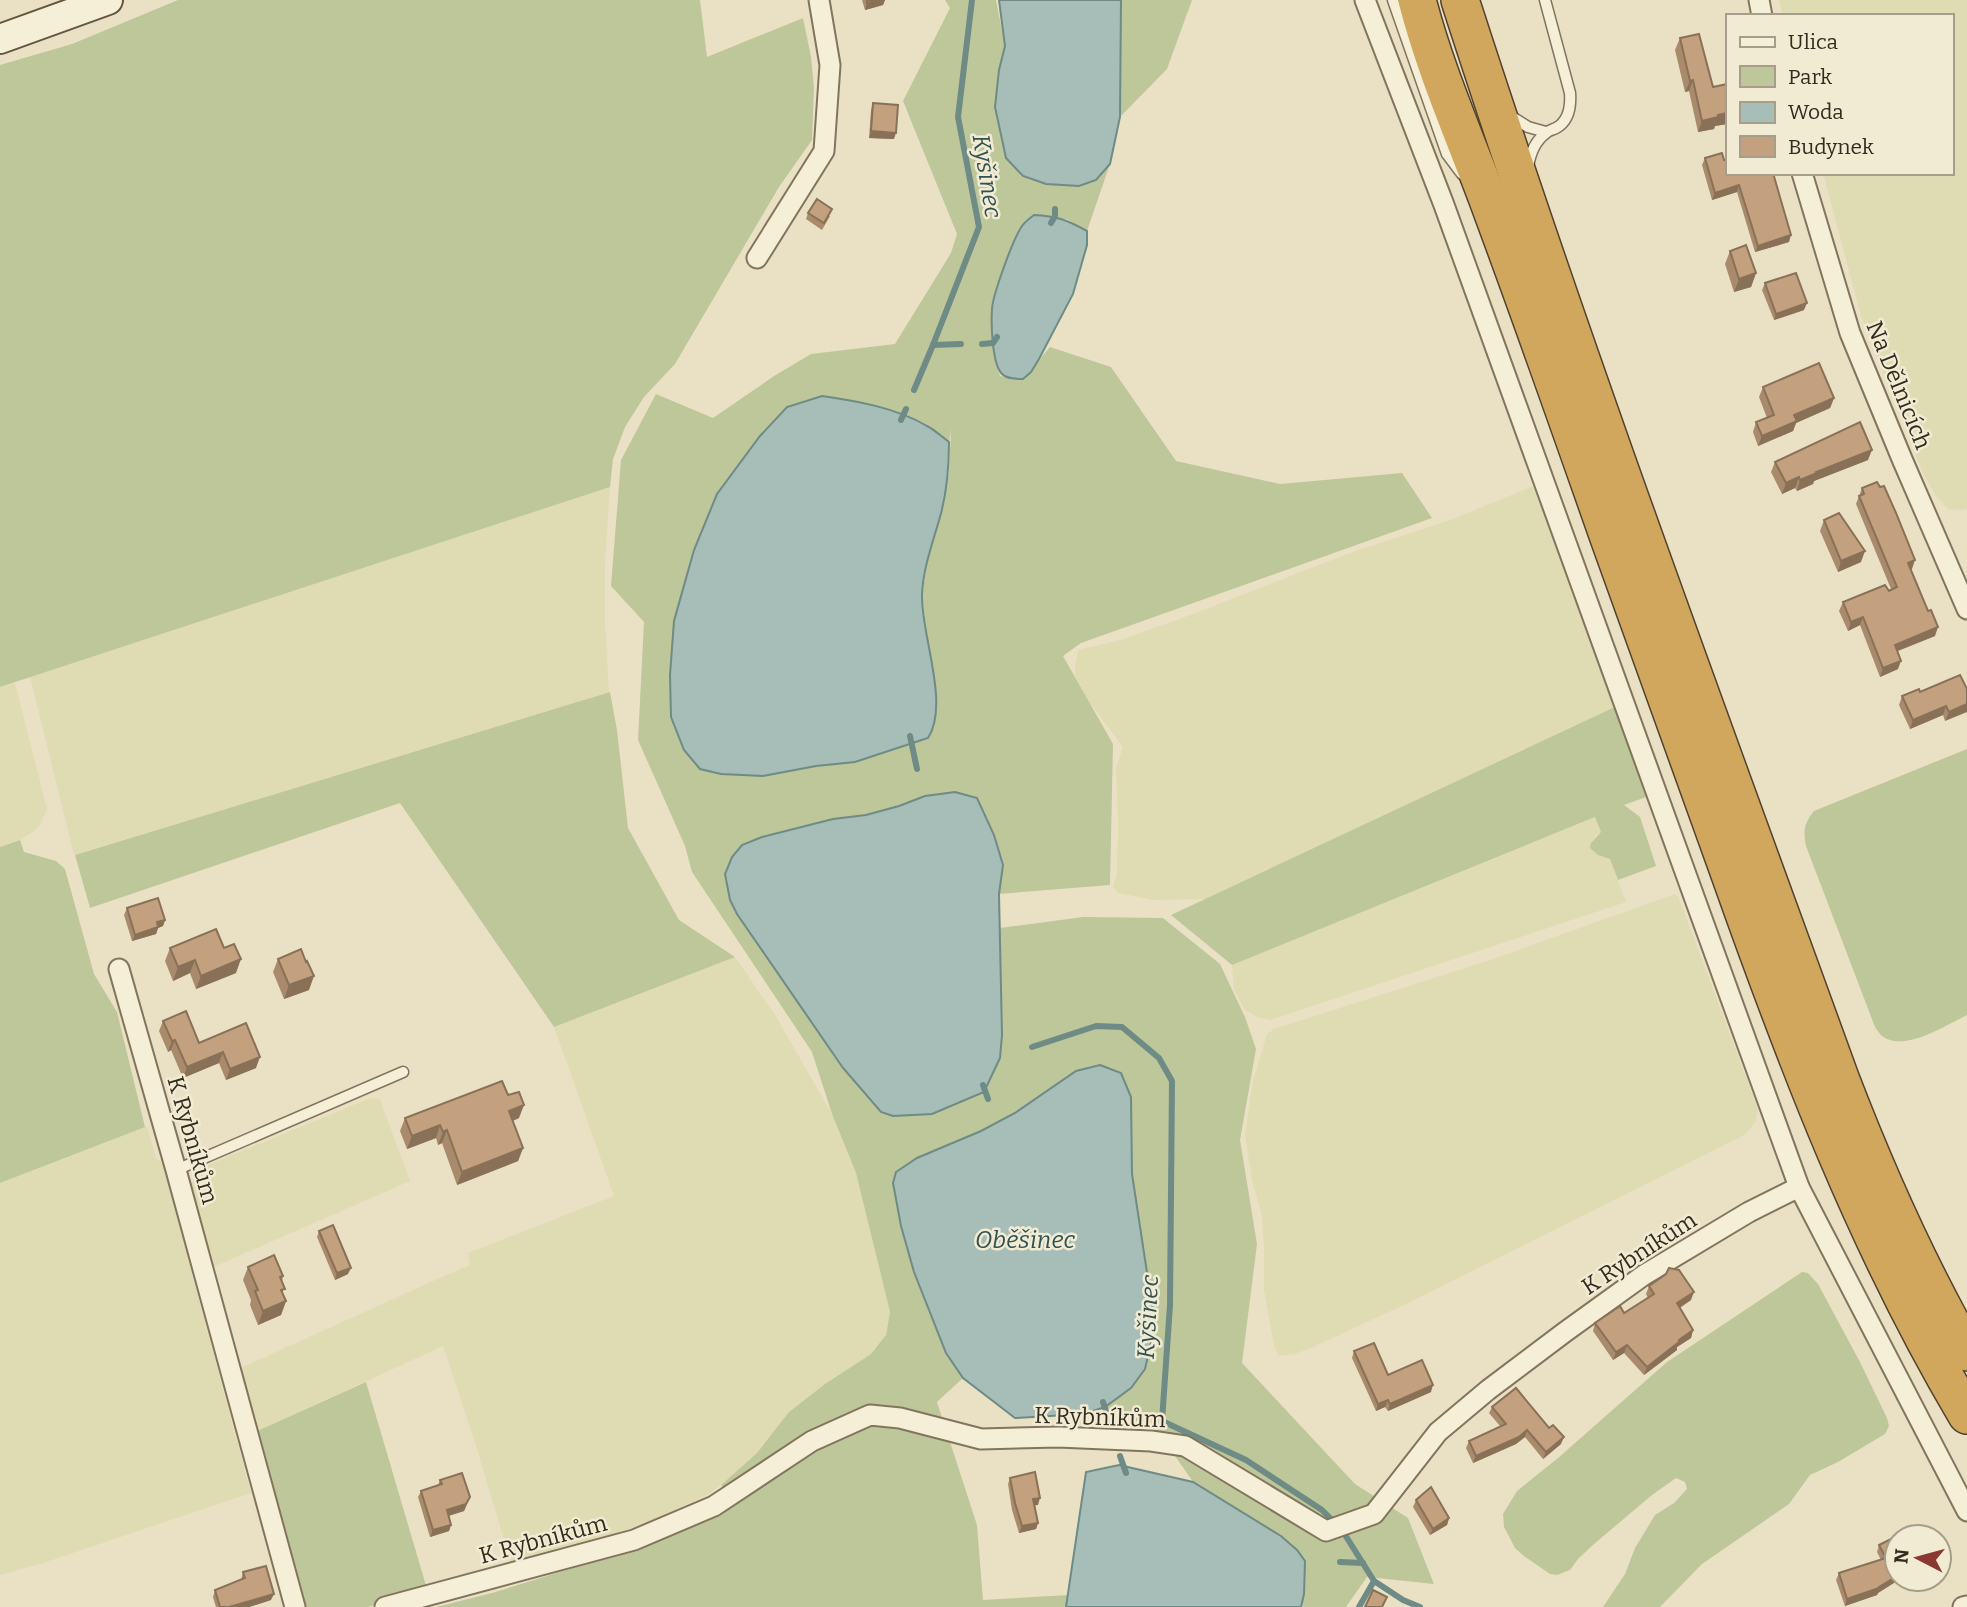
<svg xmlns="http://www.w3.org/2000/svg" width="1967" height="1607" font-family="Bitter,serif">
<rect width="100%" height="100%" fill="#eae1c5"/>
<g fill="#dfdbb3">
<polygon points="1779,0 1967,0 1967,509 1961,510 1948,509 1936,496 1923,473 1861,316 1823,173 1951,173 1951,16 1783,16"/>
<polygon points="1533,486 1591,633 1617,706 1206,899 1153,900 1119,893 1113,887 1117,874 1118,823 1116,768 1123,747 1087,699 1075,676 1075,667 1078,650 1120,640 1185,617 1350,553 1453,519"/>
<polygon points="610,487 605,562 605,624 609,692 74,855 30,677"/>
<polygon points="15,683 47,809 39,826 31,833 20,840 0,847 0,687"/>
<polygon points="1596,817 1601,833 1596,835 1591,843 1610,859 1626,902 1270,1020 1257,1017 1245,1010 1234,990 1232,965"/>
<polygon points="1675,894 1678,896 1758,1109 1755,1123 1743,1136 1406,1304 1313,1347 1295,1354 1279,1356 1274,1345 1264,1290 1264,1244 1261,1212 1252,1181 1245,1135 1253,1081 1267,1034 1274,1029 1490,960"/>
<polygon points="735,957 775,1015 832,1114 856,1173 890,1313 885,1337 871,1354 825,1384 789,1412 757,1453 711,1493 655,1519 563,1553 512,1567 477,1449 443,1346 255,1432 241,1368 424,1285 470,1265 468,1253 614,1196 554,1027"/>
<polygon points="370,1098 380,1100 410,1181 211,1268 189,1186 203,1167"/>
<polygon points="147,1126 156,1159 162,1162 251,1493 43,1563 0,1575 0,1183"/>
</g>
<g fill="#bec79a" fill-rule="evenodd">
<polygon points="178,0 700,0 707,57 803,18 811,57 814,87 812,140 779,187 675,364 644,397 625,427 613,459 610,487 0,687 0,65 72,44"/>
<path d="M945,0H996L1005,46L1001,60L1046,184C1078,186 1087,189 1110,164L1087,231L1066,219L1022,226C1012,251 993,284 992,310C990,332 994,355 1000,376C1031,382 1032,367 1050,347L1111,367L1176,461L1280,484L1402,473L1432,518L1081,643L1063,656L1113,744L1110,885L999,894L1003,865L994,834L977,798L899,806L866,815L833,819L762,837L742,845L730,900L737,914L843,1068L881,1112L965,1099L984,1091L1002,1035L1000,928L1083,917L1163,918L1220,964L1245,1017L1256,1049L1240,1140L1257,1244L1242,1363L1355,1484L1408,1518L1434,1584L1367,1577L1346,1607H1301L1303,1605L1281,1535L1193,1482L1158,1431L1105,1407L1131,1388L1155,1325L1132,1174L1131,1097L1076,1071L1015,1113L981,1131L917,1158L893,1183C905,1250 926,1320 963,1378L937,1402L977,1525L983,1600L1068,1595L1066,1607H436L492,1593L656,1542L702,1522L737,1503L721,1485L757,1453L789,1412L825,1384L871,1354L886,1335L890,1312L856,1173L832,1114L812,1052L692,872L685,846L638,740L644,622L611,586L621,460L656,394L713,418L774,376L811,354L895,344L951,253L957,234L903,101L950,8ZM822,396L867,403L930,428L949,442L951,429L949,473L940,516L930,544L922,596L937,709L928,738L855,762L816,766L671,717L670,675L674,621L694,550L717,494L760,436L787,407Z"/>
<polygon points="1121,0 1192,0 1167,69 1120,117"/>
<polygon points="610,692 617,730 628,828 679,920 735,957 554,1027 400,803 90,908 75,855"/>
<polygon points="1617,706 1649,796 1624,805 1640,817 1656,866 1618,880 1610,859 1598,855 1590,848 1591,843 1601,832 1595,817 1232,965 1171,915"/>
<path d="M1967,749V1015C1946,1025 1904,1053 1882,1036C1879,1033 1877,1030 1875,1027L1806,846C1803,831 1804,823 1814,811Z"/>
<polygon points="20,840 24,852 56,861 65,869 94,974 117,1012 145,1127 0,1183 0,847"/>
<polygon points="1802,1272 1808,1273 1818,1284 1860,1362 1887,1418 1889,1426 1885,1434 1838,1462 1810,1475 1789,1504 1702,1564 1660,1607 1603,1607 1625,1574 1635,1548 1655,1515 1674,1503 1687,1489 1685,1482 1676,1478 1652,1495 1594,1544 1578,1559 1570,1570 1557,1575 1550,1574 1524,1556 1515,1548 1504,1527 1503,1514 1517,1491 1558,1458 1667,1362"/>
<polygon points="366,1382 427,1589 368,1607 303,1607 255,1432"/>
</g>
<g fill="#a6bdb8" stroke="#6e8b86" stroke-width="2">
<polygon points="999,0 1121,0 1120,117 1110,164 1096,180 1079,186 1046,184 1023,176 1006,158 995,107 999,70 1005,46"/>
<path d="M1034,215C1057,216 1067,220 1087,231V245L1073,294L1039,359L1031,372L1023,379C1016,379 1007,379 1002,374C992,364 991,324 992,309C993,294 1013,239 1022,226C1025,222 1030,218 1034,215Z"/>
<path d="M822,396C857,401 897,408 927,426C935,430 942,437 949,442C949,468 947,492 940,517C933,542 923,568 922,595C921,635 950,704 928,738L855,762L816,766L763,776L721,774L700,769L684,750L671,717L670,675L674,621L694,550L717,494L760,436L787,407Z"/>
<polygon points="955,792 977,798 994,835 1003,865 999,894 1002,1035 1000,1058 984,1092 932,1114 893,1116 881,1112 843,1068 737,914 730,900 725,874 732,857 742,845 762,837 833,819 866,815 899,806 925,796"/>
<polygon points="1100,1065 1121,1073 1131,1097 1132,1174 1155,1325 1145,1369 1131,1388 1105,1407 1084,1414 1015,1418 963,1378 946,1353 914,1272 901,1226 893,1183 896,1172 917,1158 981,1131 1015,1113 1076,1071"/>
<polygon points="1119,1465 1193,1482 1281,1536 1297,1550 1305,1561 1304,1594 1301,1607 1066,1607 1086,1472"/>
</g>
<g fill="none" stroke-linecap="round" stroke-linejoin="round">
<g stroke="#6e8b86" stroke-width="6">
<polyline points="1051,223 1055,216 1055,209"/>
<polyline points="982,344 993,343 997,337"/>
<polyline points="933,345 961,344"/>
<polyline points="914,390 933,345 979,227 958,117 972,0"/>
<polyline points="901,420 906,409"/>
<polyline points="910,736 917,769"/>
<polyline points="1032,1047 1096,1026 1122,1027 1159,1058 1172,1081 1170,1305 1162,1421 1246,1460 1322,1510 1342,1530 1374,1581 1359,1607"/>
<polyline points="983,1085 988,1099"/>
<polyline points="1103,1402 1110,1423"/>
<polyline points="1120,1456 1126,1473"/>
<polyline points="1340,1562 1363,1563"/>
<polyline points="1374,1581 1403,1600 1420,1607"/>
</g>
<g stroke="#83745d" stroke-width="13">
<g id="lane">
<polyline points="1393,0 1447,154 1462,174"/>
<polyline points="1509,115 1528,127 1546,132"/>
<path d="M1528,167C1530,154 1535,141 1546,133C1549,130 1552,130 1556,128C1569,121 1571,107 1570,93L1545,0"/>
<polyline points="176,1170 403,1072"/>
</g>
</g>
<g stroke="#83745d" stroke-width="23">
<g id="street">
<polyline points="1365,0 1444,205 1799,1187 1967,1511"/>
<polyline points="1759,0 1762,16"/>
<polyline points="1802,173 1850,333 1902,459 1967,609"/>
<polyline points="757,258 824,151 830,65 819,0"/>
<polyline points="119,969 176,1170 295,1607"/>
<polyline points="385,1607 634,1540 714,1506 812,1441 870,1415 900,1418 981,1439 1058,1437 1151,1441 1185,1446 1326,1531 1374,1514 1438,1432 1488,1390 1565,1332 1644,1275 1749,1212 1799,1187"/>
<polyline points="1963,1607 1967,1606"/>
</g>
</g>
<g stroke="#655540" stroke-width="32">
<polyline id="secondary" points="0,39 108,0"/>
</g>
<g stroke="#514230" stroke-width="40">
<g id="highway">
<path d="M1417,0C1436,74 1468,144 1494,216C1533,321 1570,427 1607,532C1649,647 1690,762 1731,877C1797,1063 1866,1245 1967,1415"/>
<path d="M1460,0C1577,363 1710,720 1840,1078C1876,1172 1917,1264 1967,1352"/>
</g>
</g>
<use href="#lane" stroke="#f5efd7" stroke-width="10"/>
<use href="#street" stroke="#f5efd7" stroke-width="19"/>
<use href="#secondary" stroke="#f5efd7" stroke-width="28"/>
<use href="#highway" stroke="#d1a75d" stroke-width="37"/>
</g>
<g fill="#a98a6c">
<polygon points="862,0 885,0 883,5 865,10"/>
<polygon points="1680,38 1713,87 1727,84 1727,124 1715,126 1714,129 1698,132 1689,91 1685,92 1675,50"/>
<polygon points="873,103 894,139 869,138 871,110"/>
<polygon points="1705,158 1724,160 1773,173 1789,242 1755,252 1737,192 1712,200 1702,165"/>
<polygon points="808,213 830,216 822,230 806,219"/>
<polygon points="1730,251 1756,273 1751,287 1734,292 1725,264"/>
<polygon points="1765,283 1804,310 1774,320 1762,290"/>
<polygon points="1763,387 1834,398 1830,408 1796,423 1793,431 1758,446 1753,432 1756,422 1767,418 1759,397"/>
<polygon points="1868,460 1814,481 1813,484 1797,491 1795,488 1782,494 1771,472 1775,462"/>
<polygon points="1862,488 1912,569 1911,569 1935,636 1898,651 1898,669 1880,677 1860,625 1848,631 1839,611 1843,602 1891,589 1856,504"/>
<polygon points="1824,520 1861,562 1838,572 1820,531"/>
<polygon points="1966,689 1945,721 1943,715 1910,729 1899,705 1902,696 1920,692"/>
<polygon points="127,908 165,920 163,926 158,928 156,934 132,941 124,915"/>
<polygon points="170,948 224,948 236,973 196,989 190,973 173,981 165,961"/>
<polygon points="278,959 309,990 284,999 273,972"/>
<polygon points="163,1021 199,1043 246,1023 256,1068 226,1080 219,1063 183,1078 171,1050 168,1052 159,1031"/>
<polygon points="508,1095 519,1118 513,1121 523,1148 518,1161 457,1185 442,1143 438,1145 436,1138 407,1149 400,1131 405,1118"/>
<polygon points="319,1231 348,1274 335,1280 317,1237"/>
<polygon points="248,1267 283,1276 282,1281 283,1294 286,1301 281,1315 258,1325 250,1305 251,1300 243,1280"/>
<polygon points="1649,1286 1691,1300 1680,1308 1693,1330 1691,1338 1677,1347 1677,1350 1644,1375 1624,1353 1613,1360 1593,1331 1595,1323 1624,1313 1648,1298 1646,1294"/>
<polygon points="1354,1351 1388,1375 1431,1392 1388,1411 1385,1407 1376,1411 1352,1358"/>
<polygon points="1492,1407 1561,1444 1543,1459 1525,1437 1516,1444 1473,1463 1466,1448 1469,1441 1500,1426 1489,1413"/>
<polygon points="1010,1478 1038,1505 1035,1505 1038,1523 1036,1529 1019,1533 1012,1510 1008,1484"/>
<polygon points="440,1480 467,1504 464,1511 449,1516 451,1525 449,1531 430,1537 418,1497 421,1491 438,1485"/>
<polygon points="1416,1500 1449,1518 1447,1525 1430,1535 1413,1507"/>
<polygon points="1879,1545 1897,1579 1900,1579 1878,1593 1877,1595 1845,1606 1836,1580 1839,1573 1881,1560 1877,1552"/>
<polygon points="243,1572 271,1600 249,1607 216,1607 213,1597 215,1590 241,1580"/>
</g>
<g fill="#897158">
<polygon points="879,0 885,0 883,5 865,10 867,3"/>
<polygon points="1693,80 1689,91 1685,92 1690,81"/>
<polygon points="1727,113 1727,124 1715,126 1714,129 1698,132 1702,121 1718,115"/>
<polygon points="871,131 896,133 894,139 869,138"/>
<polygon points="1739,185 1737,192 1712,200 1715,193"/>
<polygon points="1791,235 1789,242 1755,252 1758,246"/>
<polygon points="1756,273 1751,287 1734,292 1739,279"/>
<polygon points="1807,303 1804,310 1774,320 1776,314"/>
<polygon points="1834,398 1830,408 1796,423 1793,431 1758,446 1762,436 1794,415"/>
<polygon points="1872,450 1868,460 1814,481 1813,484 1797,491 1800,480 1816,472"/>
<polygon points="1799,477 1795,488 1782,494 1786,483"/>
<polygon points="1865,551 1861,562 1838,572 1841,561"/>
<polygon points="1915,560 1912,569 1905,572 1908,563"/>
<polygon points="1863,617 1860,625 1848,631 1851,622"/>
<polygon points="1938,627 1935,636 1892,653 1895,645"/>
<polygon points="1901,661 1898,669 1880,677 1883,668"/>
<polygon points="1967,704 1967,712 1945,721 1949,712"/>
<polygon points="1946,706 1943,715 1910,729 1913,720"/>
<polygon points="165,920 163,926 158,928 156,934 132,941 135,935 157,922"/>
<polygon points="241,959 236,973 196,989 201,976"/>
<polygon points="195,960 190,973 173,981 178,967"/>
<polygon points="314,976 309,990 284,999 289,985"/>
<polygon points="175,1040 171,1050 168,1052 172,1041"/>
<polygon points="223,1052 219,1063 183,1078 187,1067"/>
<polygon points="260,1057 256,1068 226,1080 230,1069"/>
<polygon points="524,1105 519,1118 504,1124 509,1111"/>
<polygon points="440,1125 436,1138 407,1149 412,1136"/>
<polygon points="447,1130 442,1143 438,1145 443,1132"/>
<polygon points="523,1148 518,1161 457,1185 462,1172"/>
<polygon points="351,1268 348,1274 335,1280 337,1273"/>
<polygon points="1694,1292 1691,1300 1674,1311 1677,1303"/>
<polygon points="286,1301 281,1315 258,1325 263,1311"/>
<polygon points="1693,1330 1691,1338 1677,1347 1677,1350 1644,1375 1647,1367 1679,1340"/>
<polygon points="1627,1345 1624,1353 1613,1360 1616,1352"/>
<polygon points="1433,1385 1431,1392 1388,1411 1390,1404"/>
<polygon points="1388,1400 1385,1407 1376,1411 1378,1404"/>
<polygon points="1527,1430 1525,1437 1516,1444 1473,1463 1476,1456"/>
<polygon points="1564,1437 1561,1444 1543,1459 1546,1452"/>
<polygon points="470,1497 464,1511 444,1517 447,1510"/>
<polygon points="1040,1498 1038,1505 1031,1506 1033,1499"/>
<polygon points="1449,1518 1447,1525 1430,1535 1433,1529"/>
<polygon points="1038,1523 1036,1529 1019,1533 1022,1526"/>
<polygon points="451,1525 449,1531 430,1537 433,1530"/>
<polygon points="1897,1576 1897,1579 1900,1579 1878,1593 1877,1595 1845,1606 1847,1599 1879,1587"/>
<polygon points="274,1594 271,1600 249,1607 229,1607"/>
</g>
<g fill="#c4a17e" stroke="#897158" stroke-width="2">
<polygon points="867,0 879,0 867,3"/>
<polygon points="1699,34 1713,87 1727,84 1727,113 1718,115 1718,117 1702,121 1693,80 1690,81 1680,38"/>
<polygon points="873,103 898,105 896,133 871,131"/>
<polygon points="1722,153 1724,160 1727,160 1727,173 1773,173 1791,235 1758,246 1739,185 1715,193 1705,158"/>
<polygon points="817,199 832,209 824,223 808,213"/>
<polygon points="1746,245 1756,273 1739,279 1730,251"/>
<polygon points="1796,273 1807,303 1776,314 1765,283"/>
<polygon points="1819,363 1834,398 1794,415 1797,421 1762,436 1756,422 1774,415 1763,387"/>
<polygon points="1860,422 1872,450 1816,472 1817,473 1800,480 1799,477 1786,483 1775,462"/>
<polygon points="1877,482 1880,487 1884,486 1896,513 1915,560 1908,563 1928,611 1931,610 1938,627 1895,645 1901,661 1883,668 1863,617 1851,622 1843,602 1885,585 1889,591 1897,587 1859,496 1864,494 1862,488"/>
<polygon points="1839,513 1865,551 1841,561 1824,520"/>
<polygon points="1960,675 1967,689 1967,704 1949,712 1946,706 1913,720 1902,696 1919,689 1920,692"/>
<polygon points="158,898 165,920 157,922 158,927 135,935 127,908"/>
<polygon points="216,929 224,948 234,944 241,959 201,976 195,960 178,967 170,948"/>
<polygon points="301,949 306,962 307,961 314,976 289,985 278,959"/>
<polygon points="186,1011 199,1043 246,1023 260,1057 230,1069 223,1052 187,1067 175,1040 172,1041 163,1021"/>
<polygon points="502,1081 508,1095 519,1092 524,1105 509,1111 523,1148 462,1172 447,1130 443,1132 440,1125 412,1136 405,1118"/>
<polygon points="333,1225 351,1268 337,1273 319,1231"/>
<polygon points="274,1255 283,1276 280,1277 285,1289 281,1290 286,1301 263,1311 255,1291 258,1290 248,1267"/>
<polygon points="1669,1268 1679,1270 1694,1292 1677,1303 1693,1330 1679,1340 1679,1342 1647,1367 1627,1345 1616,1352 1595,1323 1620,1306 1624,1313 1654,1294 1649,1286 1666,1274"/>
<polygon points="1374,1343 1388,1375 1422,1360 1433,1385 1390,1404 1388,1400 1378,1404 1354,1351"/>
<polygon points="1516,1388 1549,1428 1553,1425 1564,1437 1546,1452 1527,1430 1519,1437 1476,1456 1469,1441 1506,1424 1492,1407"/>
<polygon points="1035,1472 1040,1498 1033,1499 1038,1523 1022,1526 1015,1503 1010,1478"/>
<polygon points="462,1473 470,1497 466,1504 447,1510 451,1525 433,1530 421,1491 442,1484 440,1480"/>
<polygon points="1431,1487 1449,1518 1433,1529 1416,1500"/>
<polygon points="1893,1538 1897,1545 1897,1576 1879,1587 1879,1588 1847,1599 1839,1573 1886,1558 1879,1545"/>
<polygon points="266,1566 274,1594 229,1607 220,1607 215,1590 245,1578 243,1572"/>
<polygon points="1373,1590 1387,1597 1382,1607 1365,1607"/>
</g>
<g text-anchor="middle" stroke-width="5" stroke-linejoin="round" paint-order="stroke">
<g font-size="23" fill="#342b1f" stroke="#f2ebd3">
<text transform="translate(1899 385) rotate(68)" y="8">Na Dělnicích</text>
<text transform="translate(193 1140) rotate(74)" y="8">K Rybníkům</text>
<text transform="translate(1639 1253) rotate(-33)" y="8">K Rybníkům</text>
<text transform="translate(1100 1417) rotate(2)" y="8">K Rybníkům</text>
<text transform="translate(543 1539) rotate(-15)" y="8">K Rybníkům</text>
</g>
<g font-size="24" font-style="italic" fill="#305253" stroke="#f2ebd3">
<text transform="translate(987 176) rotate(81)" y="8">Kyšinec</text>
<text x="1025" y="1248">Oběšinec</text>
<text transform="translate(1148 1317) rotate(-87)" y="8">Kyšinec</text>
</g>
</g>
<rect x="1726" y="14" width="228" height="161" fill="#f2ebd3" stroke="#a69e8b" stroke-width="2"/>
<rect x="1740" y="37" width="35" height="10" fill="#f5efd7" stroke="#a69e8b" stroke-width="2"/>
<text x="1788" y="49" font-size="21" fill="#342b1f">Ulica</text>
<rect x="1740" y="66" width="35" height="21" fill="#bec79a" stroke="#a69e8b" stroke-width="2"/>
<text x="1788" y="84" font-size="21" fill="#342b1f">Park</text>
<rect x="1740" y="102" width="35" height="21" fill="#a6bdb8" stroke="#a69e8b" stroke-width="2"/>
<text x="1788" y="119" font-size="21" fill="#342b1f">Woda</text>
<rect x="1740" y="136" width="35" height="21" fill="#c4a17e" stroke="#a69e8b" stroke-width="2"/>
<text x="1788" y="154" font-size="21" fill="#342b1f">Budynek</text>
<g transform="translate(1918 1558) rotate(276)"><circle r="33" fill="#f2ebd3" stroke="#a69e8b" stroke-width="2"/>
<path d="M0-5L12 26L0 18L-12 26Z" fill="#8c3832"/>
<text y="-10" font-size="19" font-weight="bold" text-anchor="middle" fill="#342b1f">N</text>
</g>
</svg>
